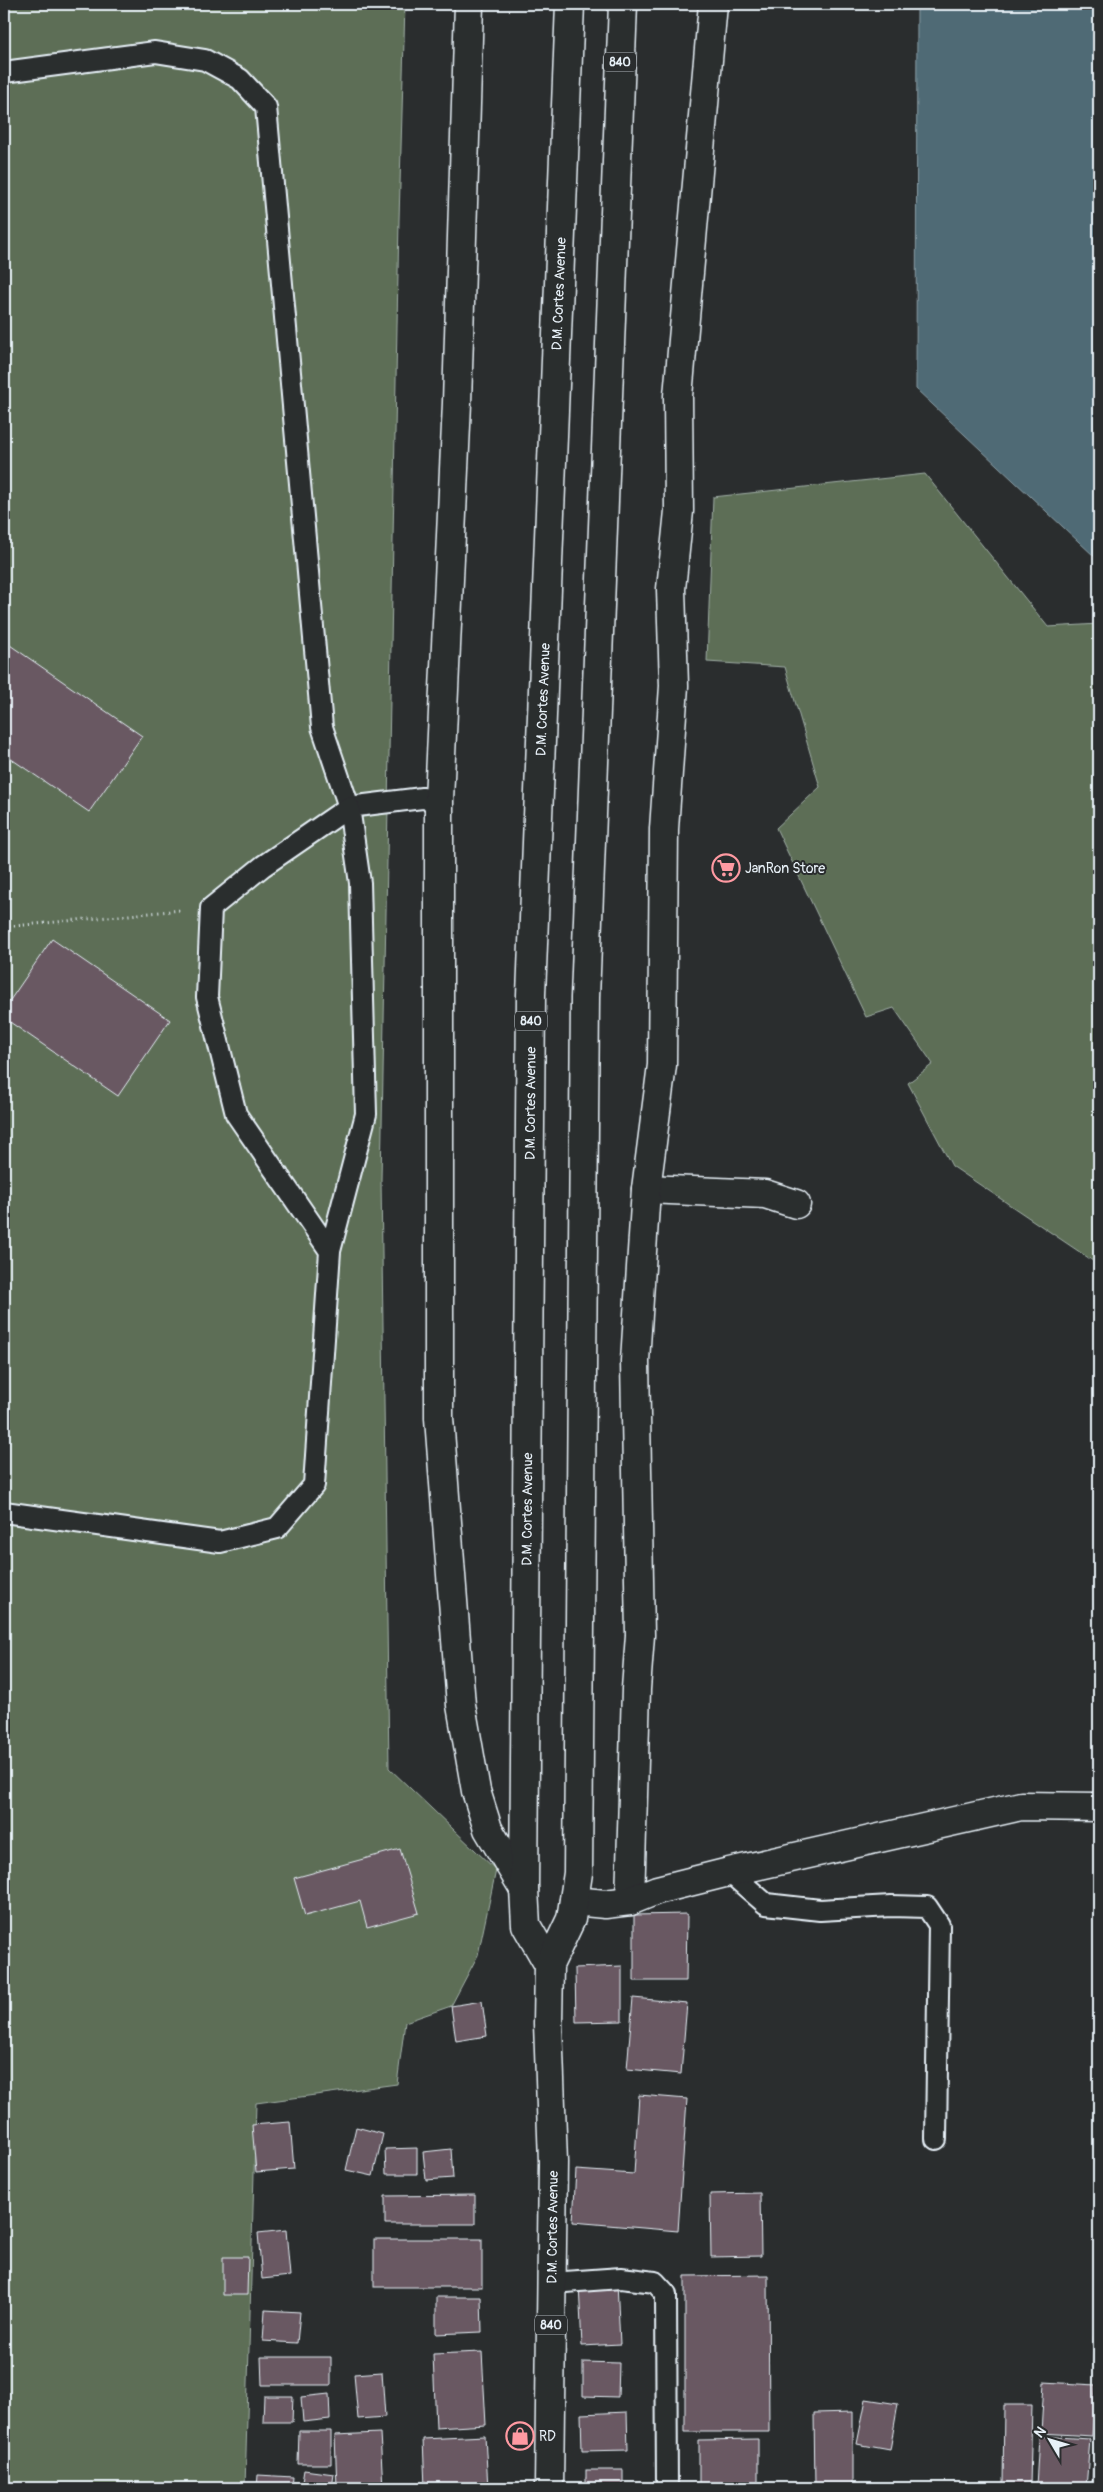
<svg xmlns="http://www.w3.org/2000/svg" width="1103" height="2492" font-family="Pangolin,sans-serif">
<rect width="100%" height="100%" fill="#2a2d2e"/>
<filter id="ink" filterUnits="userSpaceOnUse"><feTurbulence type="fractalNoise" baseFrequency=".02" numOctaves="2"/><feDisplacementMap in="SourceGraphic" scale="10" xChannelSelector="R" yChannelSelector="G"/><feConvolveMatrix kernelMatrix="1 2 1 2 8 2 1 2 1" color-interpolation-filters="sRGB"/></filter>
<g filter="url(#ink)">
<g fill="#5d6e57" stroke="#a2b0a8">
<polygon points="4,4 405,4 399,220 381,1180 389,1768 496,1870 478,1955 451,2006 405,2022 397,2084 256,2103 245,2488 4,2488"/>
<polygon points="925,474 1048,627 1099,624 1099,1265 952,1166 908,1083 933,1064 894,1008 866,1017 776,828 820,787 785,667 707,662 713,497"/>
</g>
<polygon fill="#4f6a74" stroke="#8ca0a9" points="917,4 1099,4 1099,555 1095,557 916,389"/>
<g fill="#695862" stroke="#e8f1f8">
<polygon points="4,641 142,736 89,812 4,754"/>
<polygon points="52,939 170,1020 118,1096 4,1018 4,1009"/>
<polygon points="400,1849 419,1913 367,1927 360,1901 305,1916 294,1878"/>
<polygon points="687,1914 686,1981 634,1981 634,1915"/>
<polygon points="622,1966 622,2021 576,2022 575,1968"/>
<polygon points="633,1998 687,2003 681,2074 627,2069"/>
<polygon points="482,2001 487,2036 456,2041 451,2006"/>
<polygon points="639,2095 687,2099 678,2231 573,2222 576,2170 634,2174"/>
<polygon points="290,2122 294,2169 256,2172 252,2125"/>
<polygon points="356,2127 383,2134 373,2176 346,2170"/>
<polygon points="417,2148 417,2174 386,2174 385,2149"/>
<polygon points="451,2149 453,2178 426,2180 423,2152"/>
<polygon points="760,2193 761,2256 711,2257 710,2194"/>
<polygon points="475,2195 475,2224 385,2224 385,2196"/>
<polygon points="286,2230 290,2276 262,2279 258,2233"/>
<rect x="374" y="2239" width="108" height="48"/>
<polygon points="223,2257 248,2257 247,2295 223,2295"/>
<polygon points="768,2275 769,2432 685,2432 685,2276"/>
<polygon points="617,2282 620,2344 582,2346 579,2285"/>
<polygon points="436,2297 481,2297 482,2332 436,2334"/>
<polygon points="265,2310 300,2312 297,2343 263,2341"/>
<polygon points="1094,2336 1099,2336 1099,2365 1093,2364"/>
<polygon points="482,2352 486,2425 436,2428 433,2354"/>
<polygon points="261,2357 331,2357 331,2385 262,2385"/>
<polygon points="583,2362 619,2363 618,2397 583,2396"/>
<polygon points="382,2372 385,2417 358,2419 354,2374"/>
<polygon points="1044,2382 1096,2385 1092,2436 1041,2433"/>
<polygon points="329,2394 330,2419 303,2422 301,2397"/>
<polygon points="264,2396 293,2396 292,2422 263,2422"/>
<polygon points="866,2399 898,2404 890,2450 857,2444"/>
<polygon points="1004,2405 1032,2405 1030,2485 1003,2485"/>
<polygon points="627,2412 628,2450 582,2451 581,2414"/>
<polygon points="853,2412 853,2485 815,2486 814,2413"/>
<polygon points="1096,2423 1099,2423 1099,2485 1092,2485"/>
<polygon points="299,2431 331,2431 331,2464 298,2464"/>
<polygon points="380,2433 383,2488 337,2488 335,2435"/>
<polygon points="485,2436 488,2488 425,2488 423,2439"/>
<polygon points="1039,2436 1090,2439 1086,2488 1036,2486"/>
<polygon points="758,2439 758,2488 699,2488 699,2440"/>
<polygon points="304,2470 334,2474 332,2488 301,2488"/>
<rect x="586" y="2470" width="37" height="18"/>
<polygon points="258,2475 293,2477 292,2488 257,2488"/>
</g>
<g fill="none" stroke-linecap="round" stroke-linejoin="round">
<g stroke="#e8f1f8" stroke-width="24">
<g id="lane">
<polyline points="4,72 155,52 205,60 240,79 266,107 322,727 349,807 422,798 439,800"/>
<polyline points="4,1512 220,1542 277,1528 314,1485 330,1251 236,1114 207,997 211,908 263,866 349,807 360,883 366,1114 330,1251"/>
<polyline points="729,1872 766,1904 820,1910 891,1906 927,1907 939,1925 936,2139"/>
<polyline points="551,2283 621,2278 655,2282 666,2294 667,2488"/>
</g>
</g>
<g stroke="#e8f1f8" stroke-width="31">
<g id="street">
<polyline points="469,4 457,403 439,800 439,1418 461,1705 476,1791 488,1829 524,1889"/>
<polyline points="646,1189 765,1194 796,1204"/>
<polyline points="630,1901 636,1689 640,1635 635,1361 646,1189 662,1065 664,829 674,686 671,589 679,511 678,396 713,4"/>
</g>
</g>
<g stroke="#e8f1f8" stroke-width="31">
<polyline id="secondary" points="574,1901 605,1904 630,1901 657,1890 729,1872 1021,1806 1099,1807"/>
</g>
<g stroke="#e8f1f8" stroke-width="31">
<g id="highway">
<path id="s1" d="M549,1965L526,1925L524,1889L531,995L570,4"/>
<path id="s2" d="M549,2488L553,2162L548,2023L549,1965L571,1919L578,1873L585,998L623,4"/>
</g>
</g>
<polyline stroke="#e8f1f8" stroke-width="3" stroke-dasharray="1 4" stroke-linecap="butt" points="4,927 181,910"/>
<use href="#lane" stroke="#2a2d2e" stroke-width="20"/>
<use href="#street" stroke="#2a2d2e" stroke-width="28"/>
<use href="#secondary" stroke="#2a2d2e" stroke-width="28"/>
<use href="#highway" stroke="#2a2d2e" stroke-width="28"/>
</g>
</g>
<defs>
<g id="supermarket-ring" transform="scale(1.4375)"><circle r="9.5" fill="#2a2d2e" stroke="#ff9aa2" stroke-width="1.5"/><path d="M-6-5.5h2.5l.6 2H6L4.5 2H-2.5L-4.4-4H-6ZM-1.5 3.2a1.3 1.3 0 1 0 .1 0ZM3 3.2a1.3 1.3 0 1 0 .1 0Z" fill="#ff9aa2"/></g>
<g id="shop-ring" transform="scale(1.4375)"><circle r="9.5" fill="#2a2d2e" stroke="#ff9aa2" stroke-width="1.5"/><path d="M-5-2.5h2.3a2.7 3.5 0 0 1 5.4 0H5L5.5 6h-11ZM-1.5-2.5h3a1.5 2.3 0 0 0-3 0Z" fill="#ff9aa2"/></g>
</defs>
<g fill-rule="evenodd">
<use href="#supermarket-ring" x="726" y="868"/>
<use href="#shop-ring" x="520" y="2436"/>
</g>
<g text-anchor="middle" stroke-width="4" stroke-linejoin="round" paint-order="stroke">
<g fill="#2a2d2e" stroke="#afb6bb" stroke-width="1">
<rect x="604" y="52.5" width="32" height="19" rx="4"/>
<rect x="515" y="1011.5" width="32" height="19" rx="4"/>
<rect x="535" y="2315.5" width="32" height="19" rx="4"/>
</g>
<g font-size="12" font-weight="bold" fill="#e8f1f8">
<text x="620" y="66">840</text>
<text x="531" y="1025">840</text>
<text x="551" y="2329">840</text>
</g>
<g font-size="14" fill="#e8f1f8" stroke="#2a2d2e">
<text dy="5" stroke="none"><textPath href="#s1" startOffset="1678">D.M. Cortes Avenue</textPath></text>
<text dy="5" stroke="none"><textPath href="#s1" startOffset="1272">D.M. Cortes Avenue</textPath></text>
<text dy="5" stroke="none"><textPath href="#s1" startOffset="868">D.M. Cortes Avenue</textPath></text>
<text dy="5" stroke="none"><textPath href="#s1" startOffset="462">D.M. Cortes Avenue</textPath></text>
<text dy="5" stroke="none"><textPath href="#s2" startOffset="261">D.M. Cortes Avenue</textPath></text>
</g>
<g font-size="14" fill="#e8f1f8" stroke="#2a2d2e" text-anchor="start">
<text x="745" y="873">JanRon Store</text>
<text x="539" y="2441">RD</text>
</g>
</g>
<rect width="1103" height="2492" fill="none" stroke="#2a2d2e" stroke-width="20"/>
<rect x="10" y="10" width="1083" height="2472" fill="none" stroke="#e8f1f8" stroke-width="2" filter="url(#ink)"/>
<g transform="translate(1050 2440) rotate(308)" stroke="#2a2d2e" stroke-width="4" paint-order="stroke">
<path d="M0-4L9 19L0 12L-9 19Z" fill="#e8f1f8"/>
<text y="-8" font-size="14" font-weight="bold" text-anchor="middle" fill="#e8f1f8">N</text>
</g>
</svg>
